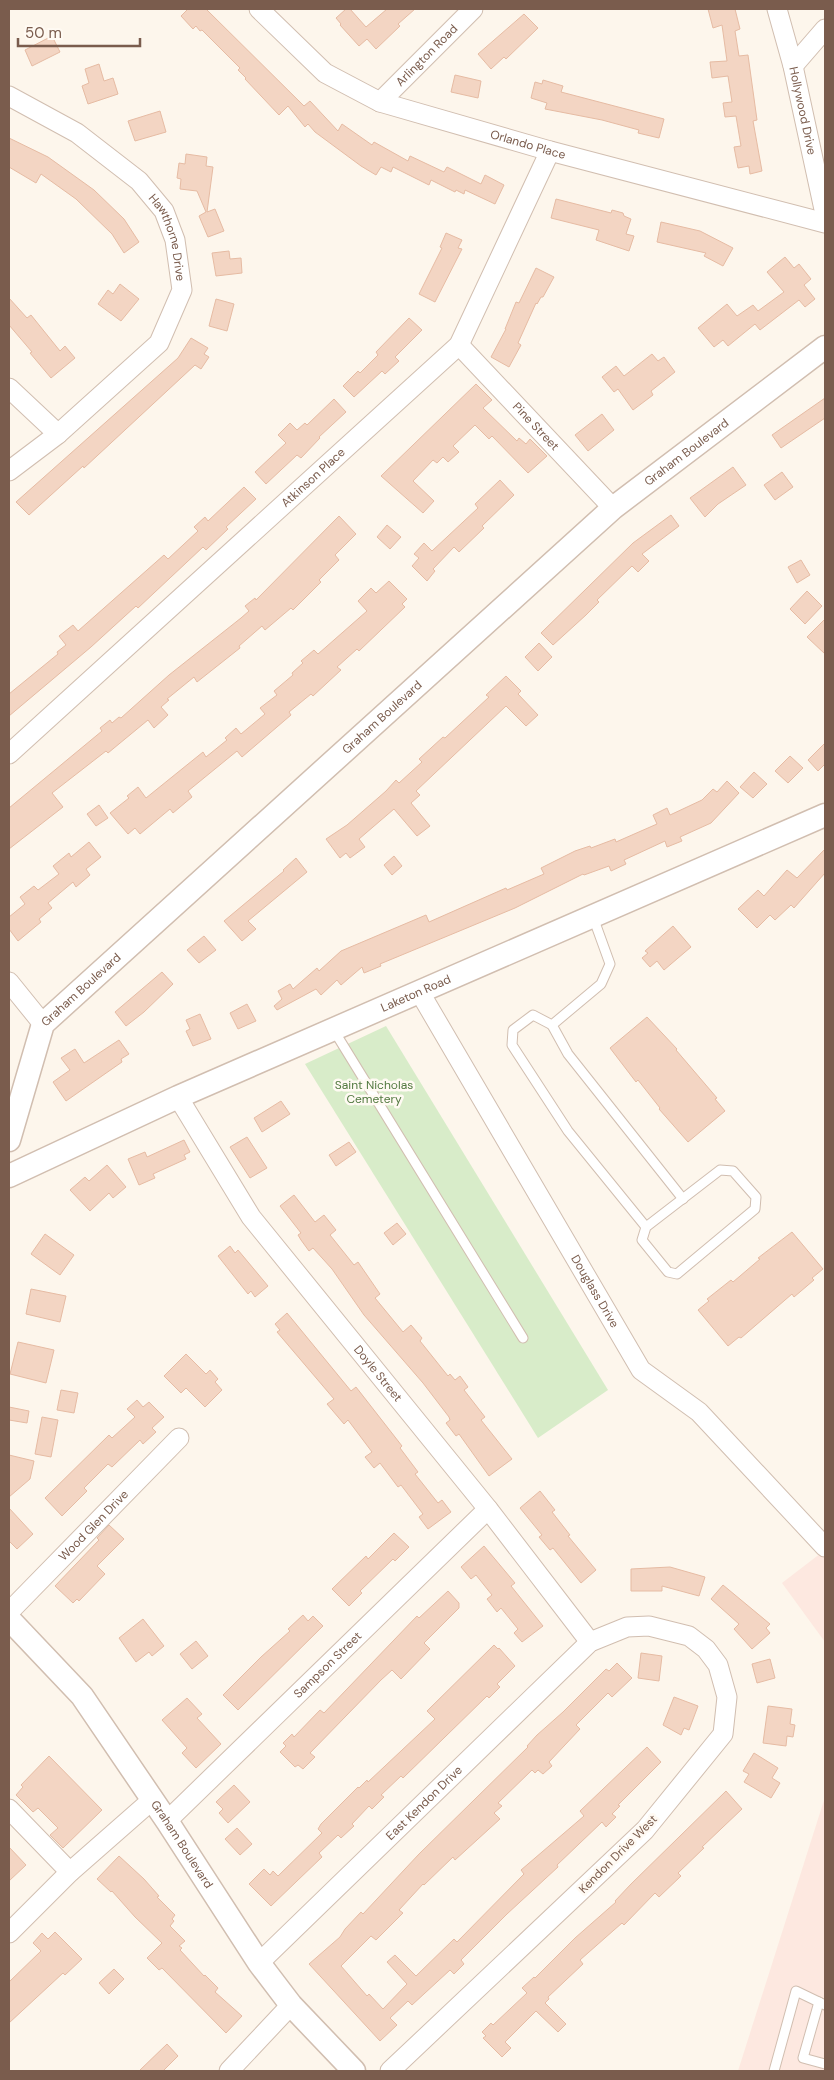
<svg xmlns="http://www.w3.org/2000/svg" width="834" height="2080" font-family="'DM Sans',sans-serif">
<rect width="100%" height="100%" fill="#fdf6ec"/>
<g fill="#fde8e0">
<polygon points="825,1550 825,1642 782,1583"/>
<polygon points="825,1797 825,2071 738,2071"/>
</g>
<polygon fill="#d8ecc9" points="386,1026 608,1390 538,1438 305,1064"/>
<g fill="#f3d5c3" stroke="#e6bba3">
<polygon points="188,9 206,9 304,106 310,101 338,131 342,124 372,145 374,142 408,161 410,156 444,172 447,167 481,184 485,175 504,185 495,204 465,190 464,194 456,190 455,192 431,180 429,185 393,167 391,172 381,167 376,175 361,166 315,132 308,124 305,127 288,106 279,115 245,79 246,78 238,70 240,68 202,30 200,31 196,26 193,29 181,16"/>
<polygon points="346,9 350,9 366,27 387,9 415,9 398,24 400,26 376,49 367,39 359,46 340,25 341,24 336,18"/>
<polygon points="708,9 735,9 740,29 735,31 739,56 748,55 757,120 753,121 762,171 750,174 749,166 738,168 734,147 741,146 736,116 725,117 723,103 732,102 728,76 712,78 710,62 727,61 722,25 713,28"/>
<polygon points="524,14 538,28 506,59 504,57 491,69 478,54"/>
<polygon points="52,36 60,52 32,66 25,50"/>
<polygon points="99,64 104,81 113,78 118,94 88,104 82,86 89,83 85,69"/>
<polygon points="455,75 481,81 478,98 451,92"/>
<polygon points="543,80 563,86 561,92 664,119 659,138 638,133 639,130 602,120 545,109 547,103 531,98 535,82 542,84"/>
<polygon points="160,111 166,132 135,141 128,121"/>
<polygon points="9,138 48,157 94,190 124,219 139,242 124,253 112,234 76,199 41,174 36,183 9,167"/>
<polygon points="186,154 207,157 206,166 213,167 207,212 215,209 224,231 208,237 199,216 206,212 197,191 180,189 181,179 177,178 179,163 185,164"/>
<polygon points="556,199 611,213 612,210 623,213 624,216 631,219 626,234 634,236 629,251 596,240 599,230 551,218"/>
<polygon points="661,222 700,231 733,248 723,266 704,256 706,253 657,242"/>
<polygon points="446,233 462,240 458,248 462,249 435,302 419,294 442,248 440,247"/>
<polygon points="229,251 230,259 241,258 242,273 216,276 212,253"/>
<polygon points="785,257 794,268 799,264 811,279 804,285 815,299 805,307 799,300 760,330 755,324 728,346 723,340 714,347 698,328 727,304 737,316 753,305 758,311 784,292 767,272"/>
<polygon points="536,268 554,277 543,297 541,297 537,304 536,303 518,343 521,345 509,367 491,357 506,329 505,329 516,302 519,303"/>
<polygon points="120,284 139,299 121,321 98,304 108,290 113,294"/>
<polygon points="9,298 27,318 31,315 60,351 65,346 75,358 51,378 30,353 32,352 9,325"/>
<polygon points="216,299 234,304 227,331 209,326"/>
<polygon points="409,318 422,330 395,357 399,361 385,374 382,371 354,397 343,386 358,371 360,373 378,355 376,352"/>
<polygon points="191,338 208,348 204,354 209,357 201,369 195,365 84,468 83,466 29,515 16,502 178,358"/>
<polygon points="652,354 658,361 664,357 675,372 651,391 653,395 633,410 618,389 614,392 602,377 616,366 624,376"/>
<polygon points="476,384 492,400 483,408 517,441 519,438 526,444 530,439 547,456 528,473 492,436 489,439 475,425 453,446 459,452 448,462 443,457 437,463 433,460 413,481 434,501 423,513 381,476"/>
<polygon points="825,398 825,418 781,448 772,435"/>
<polygon points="334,399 346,412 319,437 320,438 301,458 297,455 266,484 255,472 286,443 278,435 290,423 297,430 305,423 307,425"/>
<polygon points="602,414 614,430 588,451 575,435"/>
<polygon points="733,467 746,485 718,504 705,517 690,498"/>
<polygon points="782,472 793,487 775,500 764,485"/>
<polygon points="500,480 514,495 482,526 484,528 459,552 454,547 433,569 435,571 427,581 412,566 419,558 414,554 424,543 432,551 478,508 475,504"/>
<polygon points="244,487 256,499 226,527 228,529 206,550 203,547 138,608 136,606 91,647 9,716 9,694 58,654 57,652 66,645 59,636 73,625 78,631 164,555 168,559 198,531 194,527 205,517 208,521"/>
<polygon points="671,515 679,526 642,554 649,561 638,572 632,566 597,600 599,602 586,615 553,645 541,633 633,543"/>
<polygon points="339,516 356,534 335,555 339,560 319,580 321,582 293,610 291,608 265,630 262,626 239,646 240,648 197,682 194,677 167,699 169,700 161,707 168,715 154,728 148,720 108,753 106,751 52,793 63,807 9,849 9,808 102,731 100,728 110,720 112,723 119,717 121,718 169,675 241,618 249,611 245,606 255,598 256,600"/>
<polygon points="387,525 401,537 390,549 377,537"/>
<polygon points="801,560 810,575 797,583 788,567"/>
<polygon points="389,581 407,599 402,604 405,607 359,651 357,649 337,667 341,670 313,696 311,694 289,712 291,715 242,757 237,751 188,791 192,797 173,813 170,809 140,834 135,828 128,834 110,813 129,798 127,796 138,787 146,798 203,752 206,757 227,740 225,738 236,728 241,734 265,714 260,708 277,695 274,691 293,675 292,673 303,663 301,661 314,650 318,654 367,611 358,601 371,588 376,593"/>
<polygon points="807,591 822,606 805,624 790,609"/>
<polygon points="825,619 825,654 807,637"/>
<polygon points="539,643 552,657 538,671 525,657"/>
<polygon points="506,676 521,691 518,694 538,715 526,726 506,706 416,791 420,795 411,803 430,826 417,836 394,809 359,839 365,847 350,858 346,853 340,858 326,839 347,825 386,791 396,780 399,783 422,762 419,759 443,737 445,738 489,697 486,695"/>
<polygon points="825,743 825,764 818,771 808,760"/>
<polygon points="790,756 803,768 788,783 775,771"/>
<polygon points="754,772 767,784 753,798 740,787"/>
<polygon points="727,781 739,793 711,823 680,837 682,841 667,847 665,841 624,860 626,864 611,871 609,866 584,875 583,874 515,908 380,964 381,966 364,973 362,967 341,985 337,980 321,995 316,989 277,1010 274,1006 282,999 278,991 290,984 293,989 317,968 319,971 341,951 426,915 429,922 506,888 507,890 544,874 541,868 575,851 590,846 591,848 615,839 616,842 657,824 653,815 667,808 670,815 702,800 713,789 717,792"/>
<polygon points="99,805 108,818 96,826 87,814"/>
<polygon points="89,842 101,857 86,869 90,875 76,887 73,882 48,903 52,908 39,919 41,922 18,941 9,929 9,917 25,904 20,897 34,886 38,890 59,874 53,866 69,853 71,857"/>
<polygon points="825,849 825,873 794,908 791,905 775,920 770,915 757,928 738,909 758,890 764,896 787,870 797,878"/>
<polygon points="394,856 402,866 392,875 384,865"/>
<polygon points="296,858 307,872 248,921 256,929 242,941 224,921 284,871 283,870"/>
<polygon points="673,926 691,947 664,970 657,961 650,967 642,958 648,953 645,951"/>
<polygon points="204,936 216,950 199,963 187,950"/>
<polygon points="162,972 173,984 144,1012 126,1026 115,1012"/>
<polygon points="247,1004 256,1021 238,1029 230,1013"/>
<polygon points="200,1014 211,1039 193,1046 186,1031 190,1029 186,1020"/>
<polygon points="647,1017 677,1049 676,1050 717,1098 715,1099 725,1111 688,1142 659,1109 660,1108 638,1080 636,1082 610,1048"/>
<polygon points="119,1040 129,1054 121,1059 122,1062 66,1101 53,1082 70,1070 61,1058 75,1049 84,1063"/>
<polygon points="281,1101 290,1114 262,1132 254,1118"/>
<polygon points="247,1137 267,1168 250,1178 230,1147"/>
<polygon points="184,1140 190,1152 184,1155 186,1159 153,1174 155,1178 139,1185 128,1159 145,1152 147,1157"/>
<polygon points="349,1142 356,1152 336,1166 329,1155"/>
<polygon points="107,1165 126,1187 113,1198 109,1193 90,1211 70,1190 85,1177 89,1181"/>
<polygon points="294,1195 315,1222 324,1215 336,1230 330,1235 354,1265 358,1262 380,1294 375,1298 403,1332 411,1325 422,1338 420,1341 448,1376 450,1374 455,1380 460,1376 468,1387 464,1390 485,1417 481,1420 512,1459 489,1476 459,1434 456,1436 446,1423 450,1420 449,1417 423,1383 364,1315 332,1269 313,1248 309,1251 301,1240 298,1235 301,1233 280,1206"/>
<polygon points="397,1223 406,1234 393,1245 384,1233"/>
<polygon points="792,1232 823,1269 812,1278 814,1280 794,1297 792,1294 741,1338 739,1337 728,1346 698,1310 709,1301 707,1299 731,1280 733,1282 760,1259 758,1258"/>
<polygon points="45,1234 74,1255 60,1275 31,1254"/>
<polygon points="230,1246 235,1253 238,1250 268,1286 255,1297 251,1291 248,1294 218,1256"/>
<polygon points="31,1289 66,1296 60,1322 26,1314"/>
<polygon points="287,1313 351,1391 356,1387 402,1446 400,1448 418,1472 415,1474 438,1503 442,1500 451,1512 428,1529 419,1517 423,1514 401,1485 398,1487 380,1463 374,1468 365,1457 372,1452 348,1420 344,1424 327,1404 334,1399 277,1332 280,1330 275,1324"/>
<polygon points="18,1342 54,1350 46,1383 10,1374"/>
<polygon points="186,1354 206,1374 210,1370 218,1379 215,1382 222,1390 205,1407 186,1388 181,1393 164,1376"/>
<polygon points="61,1390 78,1393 74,1413 57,1410"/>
<polygon points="137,1400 143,1407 149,1402 164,1417 152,1428 156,1432 143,1444 140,1440 112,1467 108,1464 84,1488 87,1491 62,1516 45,1498 109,1435 112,1438 135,1417 127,1409"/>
<polygon points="9,1407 29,1411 27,1423 9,1420"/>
<polygon points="42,1417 58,1420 51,1457 35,1454"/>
<polygon points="9,1455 34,1461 30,1479 9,1497"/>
<polygon points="540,1491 555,1510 552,1512 570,1535 568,1536 596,1570 581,1583 553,1548 550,1550 539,1537 542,1535 520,1508"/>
<polygon points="9,1508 33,1534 17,1549 9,1541"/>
<polygon points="109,1525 124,1539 97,1566 105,1574 79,1601 77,1599 73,1603 55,1586 99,1540 97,1538"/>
<polygon points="394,1533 409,1547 395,1561 393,1559 360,1591 362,1593 349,1606 332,1589 366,1556 368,1559"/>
<polygon points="484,1546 515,1583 511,1586 543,1626 522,1642 514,1633 518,1629 501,1608 497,1612 487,1599 492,1595 476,1575 471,1579 461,1567"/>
<polygon points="670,1567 705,1577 699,1596 662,1586 662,1591 631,1591 631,1569"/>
<polygon points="723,1585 770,1624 766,1628 770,1633 752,1649 734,1629 739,1624 711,1599"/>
<polygon points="448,1591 459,1603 459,1608 424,1643 430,1649 401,1679 392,1670 381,1680 310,1753 315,1757 303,1769 298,1765 295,1767 280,1752 286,1746 283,1743 292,1734 294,1737 320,1710 324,1713 417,1616 419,1618"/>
<polygon points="303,1615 308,1621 313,1616 323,1626 238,1710 223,1695 261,1657 290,1631 288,1629"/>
<polygon points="143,1619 164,1646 152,1656 149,1652 136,1662 119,1638"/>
<polygon points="196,1641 208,1656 192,1669 180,1654"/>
<polygon points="494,1645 498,1649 499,1648 515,1666 497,1684 500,1687 489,1698 487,1696 403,1778 401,1776 381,1795 384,1797 372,1809 369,1806 352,1824 354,1826 341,1838 338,1835 319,1853 322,1857 271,1906 249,1884 264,1869 270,1875 273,1871 278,1876 322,1833 318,1829 321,1824 358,1787 359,1788 367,1780 368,1782 435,1719 427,1711"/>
<polygon points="641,1653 662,1656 659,1681 638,1678"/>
<polygon points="770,1659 775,1678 757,1683 752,1664"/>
<polygon points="617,1663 632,1678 612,1697 608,1693 576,1725 580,1729 549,1762 552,1766 543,1774 538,1770 535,1773 532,1770 498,1803 502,1806 494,1813 500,1819 455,1860 453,1857 424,1885 423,1884 399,1910 403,1913 376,1940 371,1936 341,1966 367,1996 369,1994 383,2009 407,1984 387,1962 395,1955 416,1976 454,1939 457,1942 524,1874 521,1870 584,1816 580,1811 647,1747 661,1762 618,1805 620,1806 612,1814 616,1817 606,1827 602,1822 557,1865 558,1867 507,1914 461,1960 464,1964 454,1974 450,1970 412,2005 408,2001 390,2018 397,2025 380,2041 309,1964 340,1937 345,1929 361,1912 363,1914 419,1854 528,1747 527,1746 537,1735 563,1712 606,1669 609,1671"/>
<polygon points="674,1697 698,1706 689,1730 684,1728 681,1735 663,1725"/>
<polygon points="187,1698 202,1714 197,1718 221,1744 196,1768 182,1753 187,1748 162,1720"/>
<polygon points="768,1706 792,1709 790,1724 795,1725 793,1737 787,1736 786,1746 763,1743"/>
<polygon points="754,1753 778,1768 772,1778 780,1783 771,1798 744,1782 749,1774 743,1771"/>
<polygon points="49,1756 102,1810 63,1848 50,1835 58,1828 38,1808 33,1812 16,1795 23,1787 21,1785"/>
<polygon points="234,1785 250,1802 228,1823 219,1813 223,1809 216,1802"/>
<polygon points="726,1791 742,1809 702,1847 704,1848 678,1873 681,1876 659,1897 655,1893 624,1925 622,1923 580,1960 583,1964 548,1997 549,1999 545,2003 566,2024 558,2032 536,2011 505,2042 511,2048 502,2057 483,2038 486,2036 482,2032 491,2023 493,2025 527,1993 522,1988 534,1977 535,1978 575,1938 616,1902 615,1901 631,1884"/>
<polygon points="237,1828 252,1844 240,1855 225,1839"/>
<polygon points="9,1847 26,1865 9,1881"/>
<polygon points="119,1856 144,1879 159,1896 157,1897 175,1915 172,1919 174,1921 170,1926 185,1941 179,1946 182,1948 180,1950 204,1976 205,1975 218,1988 215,1992 242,2016 226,2033 162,1968 159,1970 147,1958 162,1943 135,1917 112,1891 111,1892 97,1879"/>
<polygon points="55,1932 82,1959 65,1975 63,1973 9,2023 9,1982 41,1951 33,1943 42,1933 48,1939"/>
<polygon points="114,1969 124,1979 109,1994 99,1983"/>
<polygon points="167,2044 178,2056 163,2071 139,2071"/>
</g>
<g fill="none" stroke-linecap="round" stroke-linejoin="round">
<g stroke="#d1beb0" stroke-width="11">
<g id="service">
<polyline points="593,917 610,964 601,984 552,1025 533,1015 513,1030 512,1045 568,1131 646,1227 720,1170 733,1171 756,1197 755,1209 677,1274 668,1272 642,1240 646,1227"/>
<polyline points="552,1025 568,1054 683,1199"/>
<polyline points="333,1029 523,1338"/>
<polyline points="819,2002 803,2058 825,2064"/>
<polyline points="774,2071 796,1991 825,2005"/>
</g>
</g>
<g stroke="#d1beb0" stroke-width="21">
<g id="minor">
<path id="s1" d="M259,9L325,73L380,102L550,151L825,223"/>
<path id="s2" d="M777,9L793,66L825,214"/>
<polyline points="793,66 825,29"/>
<path id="s3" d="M9,96L77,133L139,181L164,211L175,240L182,290L159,343L58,434L9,471"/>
<path id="s4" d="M380,102L473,9"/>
<path id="s5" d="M459,345L613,508"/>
<polyline points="9,388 58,434"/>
<path id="s6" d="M9,754L459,345L550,151"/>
<polyline points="9,982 43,1024"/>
<path id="s7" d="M419,991L641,1370L699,1412L825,1547"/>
<path id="s8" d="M178,1097L251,1217L488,1509L590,1642"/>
<path id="s9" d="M9,1612L179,1438"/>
<polyline points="9,1809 70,1872"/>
<path id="s10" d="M167,1821L488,1509"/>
<polyline points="9,1933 70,1872 152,1800"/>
<path id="s11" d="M259,1963L590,1642L627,1627L649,1626L689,1636L706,1649L718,1665L727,1697L723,1734L645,1830L390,2071"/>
<polyline points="229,2071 291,2005"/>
</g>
</g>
<g stroke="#d1beb0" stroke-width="25">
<g id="tertiary">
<path id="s12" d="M9,1140L43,1024L613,508L825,347"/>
<path id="s13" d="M9,1176L178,1097L825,815"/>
<path id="s14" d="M9,1619L82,1696L167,1821L259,1963L291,2005L354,2071"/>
</g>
</g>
<use href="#service" stroke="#fff" stroke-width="9"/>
<use href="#minor" stroke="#fff" stroke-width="19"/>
<use href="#tertiary" stroke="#fff" stroke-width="22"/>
</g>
<g text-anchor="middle" stroke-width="5" stroke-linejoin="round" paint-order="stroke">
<g font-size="12" fill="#7a5c4d" stroke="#fffaf3">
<text dy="4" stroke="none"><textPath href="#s4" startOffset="66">Arlington Road</textPath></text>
<text dy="4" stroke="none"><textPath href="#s2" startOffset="105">Hollywood Drive</textPath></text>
<text dy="4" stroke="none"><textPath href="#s1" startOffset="308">Orlando Place</textPath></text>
<text dy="4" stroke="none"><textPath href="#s3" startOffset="221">Hawthorne Drive</textPath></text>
<text dy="4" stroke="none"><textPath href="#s5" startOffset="112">Pine Street</textPath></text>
<text dy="4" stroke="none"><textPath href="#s12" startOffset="982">Graham Boulevard</textPath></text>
<text dy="4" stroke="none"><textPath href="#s6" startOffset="411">Atkinson Place</textPath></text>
<text dy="4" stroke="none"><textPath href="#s12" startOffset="578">Graham Boulevard</textPath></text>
<text dy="4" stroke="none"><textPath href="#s12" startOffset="172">Graham Boulevard</textPath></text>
<text dy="4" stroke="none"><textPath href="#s13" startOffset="446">Laketon Road</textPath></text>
<text dy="4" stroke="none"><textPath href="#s7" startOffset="348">Douglass Drive</textPath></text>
<text dy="4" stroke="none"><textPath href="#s8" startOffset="342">Doyle Street</textPath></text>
<text dy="4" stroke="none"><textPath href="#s9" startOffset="121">Wood Glen Drive</textPath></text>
<text dy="4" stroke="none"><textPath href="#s10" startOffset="224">Sampson Street</textPath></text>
<text dy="4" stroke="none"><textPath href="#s11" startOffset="230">East Kendon Drive</textPath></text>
<text dy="4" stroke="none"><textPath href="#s14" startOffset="285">Graham Boulevard</textPath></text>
<text transform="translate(618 1854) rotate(-45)" y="4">Kendon Drive West</text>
</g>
<g font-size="12" fill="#537a41" stroke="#fffaf3">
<text x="374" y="1089">Saint Nicholas<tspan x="374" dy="14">Cemetery</tspan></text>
</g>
</g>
<rect width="834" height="2080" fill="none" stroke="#7a5c4d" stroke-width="20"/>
<path d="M18 38v8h122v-8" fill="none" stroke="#7a5c4d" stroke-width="2.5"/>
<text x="25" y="38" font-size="15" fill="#7a5c4d" stroke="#fffaf3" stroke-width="4" paint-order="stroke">50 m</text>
</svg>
